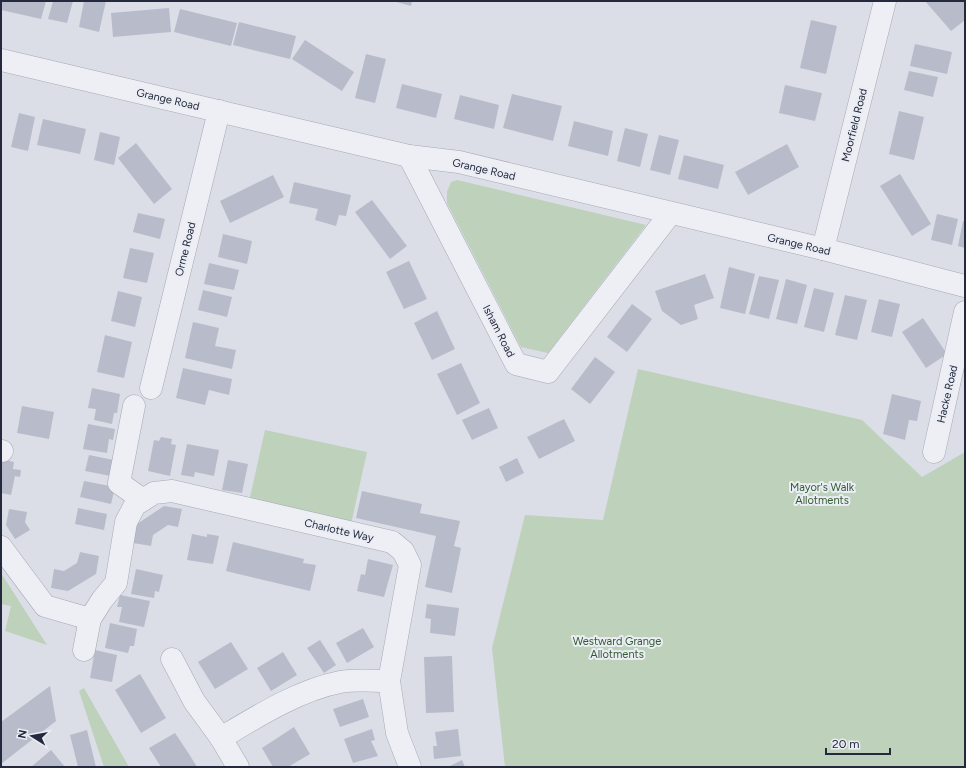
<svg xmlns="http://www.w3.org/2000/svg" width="966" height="768" font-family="Figtree,sans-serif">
<rect width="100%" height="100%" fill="#dbdee7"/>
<g fill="#bdd1bb">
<polygon points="457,180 646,225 548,353 521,347 447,203 447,192 451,182"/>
<polygon points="638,369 862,420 922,477 965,452 965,767 505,767 492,648 525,515 603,520"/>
<polygon points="265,430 367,452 351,524 249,502"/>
<polygon points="1,573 47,645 5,631 11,606 1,604"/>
<polygon points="84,688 129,767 104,767 79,691"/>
</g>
<g fill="#b8bcca">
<polygon points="1,1 46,1 41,19 1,10"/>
<polygon points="53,1 73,1 67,23 48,19"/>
<polygon points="84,1 106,1 99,32 79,27"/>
<polygon points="393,1 412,1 411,6"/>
<polygon points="925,1 965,1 965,20 951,31"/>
<polygon points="169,8 171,32 113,37 111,13"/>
<polygon points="180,9 237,23 231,46 174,32"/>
<polygon points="811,20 837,26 826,74 800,68"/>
<polygon points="239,22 296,36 290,59 233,45"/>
<polygon points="305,40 354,72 342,91 292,59"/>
<polygon points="915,44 952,52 947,74 910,66"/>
<polygon points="366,54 386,59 375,103 355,98"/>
<polygon points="909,71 938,77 933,97 904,90"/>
<polygon points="402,84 442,94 436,118 396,108"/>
<polygon points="785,85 822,93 815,121 779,113"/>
<polygon points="512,94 562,106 553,141 503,128"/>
<polygon points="460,95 499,105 494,129 454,119"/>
<polygon points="899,111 924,117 914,160 889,154"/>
<polygon points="19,113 35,117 28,151 11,147"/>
<polygon points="43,119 86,129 80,154 37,145"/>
<polygon points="574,121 613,131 608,156 568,146"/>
<polygon points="625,128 648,134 640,167 617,161"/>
<polygon points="100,132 120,137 114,165 94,160"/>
<polygon points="659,135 679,140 670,175 650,170"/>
<polygon points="136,143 172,189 154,204 118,158"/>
<polygon points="787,144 799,167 748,195 735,172"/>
<polygon points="684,155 724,165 718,189 678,179"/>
<polygon points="900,174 931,224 912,236 880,186"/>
<polygon points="273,175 284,197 230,223 220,201"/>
<polygon points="294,182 351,195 346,216 339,215 336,226 315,220 318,209 289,203"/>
<polygon points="372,200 407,246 390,259 355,212"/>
<polygon points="138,213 165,219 160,239 133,232"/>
<polygon points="937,214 958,219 952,245 931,240"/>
<polygon points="963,221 965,221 965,248 958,246"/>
<polygon points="223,234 252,241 247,264 218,257"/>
<polygon points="130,248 154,253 147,283 123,278"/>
<polygon points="409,261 427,299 404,309 386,272"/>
<polygon points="209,263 239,270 234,290 204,284"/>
<polygon points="729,267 755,274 745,314 720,308"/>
<polygon points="705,274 714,298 694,305 698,319 681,325 662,311 655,291"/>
<polygon points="759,276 779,280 769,319 749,314"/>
<polygon points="786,279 807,285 797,324 776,319"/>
<polygon points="814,288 834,293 824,332 804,327"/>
<polygon points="203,290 232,297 227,317 198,310"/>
<polygon points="118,291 142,297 135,327 111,321"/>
<polygon points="845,295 867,300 857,340 835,335"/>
<polygon points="879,299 900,304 892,337 871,332"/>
<polygon points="632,304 652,319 627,352 607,337"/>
<polygon points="437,311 455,349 432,360 414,323"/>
<polygon points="923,318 947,354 926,368 902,332"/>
<polygon points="193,322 219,328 215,346 236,350 232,369 185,358"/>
<polygon points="105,335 132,342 124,378 97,372"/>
<polygon points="595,357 615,372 590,404 571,389"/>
<polygon points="461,363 480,403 457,415 437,374"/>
<polygon points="183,368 232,379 229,395 209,390 205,405 176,398"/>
<polygon points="92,388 120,394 117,413 114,413 112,424 94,420 96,409 88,408"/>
<polygon points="892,394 921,401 917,421 909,420 905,440 883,434"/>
<polygon points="22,406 54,412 49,439 17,433"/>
<polygon points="489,408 498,428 472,440 462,420"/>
<polygon points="564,419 575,441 539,459 527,437"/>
<polygon points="88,424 115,429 113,440 109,439 107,453 83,449"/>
<polygon points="161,437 172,439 171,444 176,445 170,476 148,471 154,440 159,441"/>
<polygon points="187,444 219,450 214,476 195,472 194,477 181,475"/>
<polygon points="89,455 119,461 116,477 85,471"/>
<polygon points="517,458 524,473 506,482 499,467"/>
<polygon points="1,459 14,462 13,469 21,470 20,477 15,476 11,495 1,493"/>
<polygon points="228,460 248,464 242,493 222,490"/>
<polygon points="84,481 115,487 111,504 80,497"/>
<polygon points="362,491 422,504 420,513 460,521 454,546 461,548 452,593 425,587 436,536 356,518"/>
<polygon points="164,506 182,509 178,527 168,525 153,535 151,546 133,543 137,524"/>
<polygon points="78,508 107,514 104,530 75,524"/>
<polygon points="9,509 27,512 25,522 30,530 15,539 6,525"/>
<polygon points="192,534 207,537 207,534 219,536 213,564 187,560"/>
<polygon points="233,542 304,559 303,563 316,565 310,591 226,571"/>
<polygon points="80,552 99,556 96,574 68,591 51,588 54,569 64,571 77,563"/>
<polygon points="368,559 393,565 384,597 357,591 361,574 365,575"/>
<polygon points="136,569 163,575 159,592 155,591 154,598 131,594"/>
<polygon points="120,595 150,601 144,627 119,622 122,607 117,607"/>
<polygon points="427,604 459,608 455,636 430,633 431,619 425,618"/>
<polygon points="110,623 137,629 134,646 130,646 128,653 105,648"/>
<polygon points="363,628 374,647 347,663 336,643"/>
<polygon points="320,640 336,665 324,673 307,648"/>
<polygon points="231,642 248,669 215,689 198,662"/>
<polygon points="95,650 117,655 112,682 90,678"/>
<polygon points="283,652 297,675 271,691 257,668"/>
<polygon points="452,656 454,712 426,713 424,657"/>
<polygon points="140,674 166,718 141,733 115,690"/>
<polygon points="50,686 56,721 1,764 1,722"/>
<polygon points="363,699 369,717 340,727 333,709"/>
<polygon points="294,727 310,754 288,767 273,767 262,748"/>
<polygon points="372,729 375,740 371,741 378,756 353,763 344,739"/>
<polygon points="458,729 461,756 434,759 433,746 437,746 435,732"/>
<polygon points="87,730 96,767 78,767 70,735"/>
<polygon points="175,733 189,754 197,767 161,767 149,748"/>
<polygon points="51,750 65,767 31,767"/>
<polygon points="462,760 465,767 448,767"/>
</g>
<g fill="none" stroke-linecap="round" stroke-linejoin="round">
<g stroke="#a4a8b4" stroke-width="23">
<g id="minor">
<polyline points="1,60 409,156 459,162 823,249 965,286"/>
<polyline points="409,156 516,364 548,372 670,214"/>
<polyline points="823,249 885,1"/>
<polyline points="151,388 219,111"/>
<polyline points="134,406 119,483 143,500"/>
<polyline points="1,451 2,451"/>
<polyline points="934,452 965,312"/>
<polyline points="1,547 45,606 90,619"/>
<polyline points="84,650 90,619 102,600 116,583 126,522 135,505 154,493 172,491 392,542 403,551 410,565 389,681 397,733 410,767"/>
<polyline points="172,659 194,701 221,738 238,767"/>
<path d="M221,738C256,717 299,690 340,682C355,679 373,681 389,681"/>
</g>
</g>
<use href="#minor" stroke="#eeeff5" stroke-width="22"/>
</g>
<g text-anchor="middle" stroke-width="4" stroke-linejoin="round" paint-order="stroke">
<g font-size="11" fill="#24293d" stroke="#eaedf4">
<text transform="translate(168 99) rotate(13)" y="4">Grange Road</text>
<text transform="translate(854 125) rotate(-76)" y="4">Moorfield Road</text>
<text transform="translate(484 169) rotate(13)" y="4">Grange Road</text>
<text transform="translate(799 244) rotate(13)" y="4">Grange Road</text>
<text transform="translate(185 249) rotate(-76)" y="4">Orme Road</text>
<text transform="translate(499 331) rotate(63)" y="4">Isham Road</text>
<text transform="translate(947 394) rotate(-77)" y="4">Hacke Road</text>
<text transform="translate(339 530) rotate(13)" y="4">Charlotte Way</text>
</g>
<g font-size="11" fill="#325a30" stroke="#eaedf4">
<text x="822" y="491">Mayor's Walk<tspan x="822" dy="13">Allotments</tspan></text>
<text x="617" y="645">Westward Grange<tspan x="617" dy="13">Allotments</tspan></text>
</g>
</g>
<rect width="966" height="768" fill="none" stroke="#24293d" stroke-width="4"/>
<g transform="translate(32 736) rotate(281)" stroke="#eaedf4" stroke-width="3" paint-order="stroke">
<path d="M0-3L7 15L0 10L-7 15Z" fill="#24293d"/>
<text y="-6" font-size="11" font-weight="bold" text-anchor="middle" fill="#24293d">N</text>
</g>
<path d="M826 748v6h64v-6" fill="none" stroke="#24293d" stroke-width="2"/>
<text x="832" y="748" font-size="12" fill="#24293d" stroke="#eaedf4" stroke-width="3" paint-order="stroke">20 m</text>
</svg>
